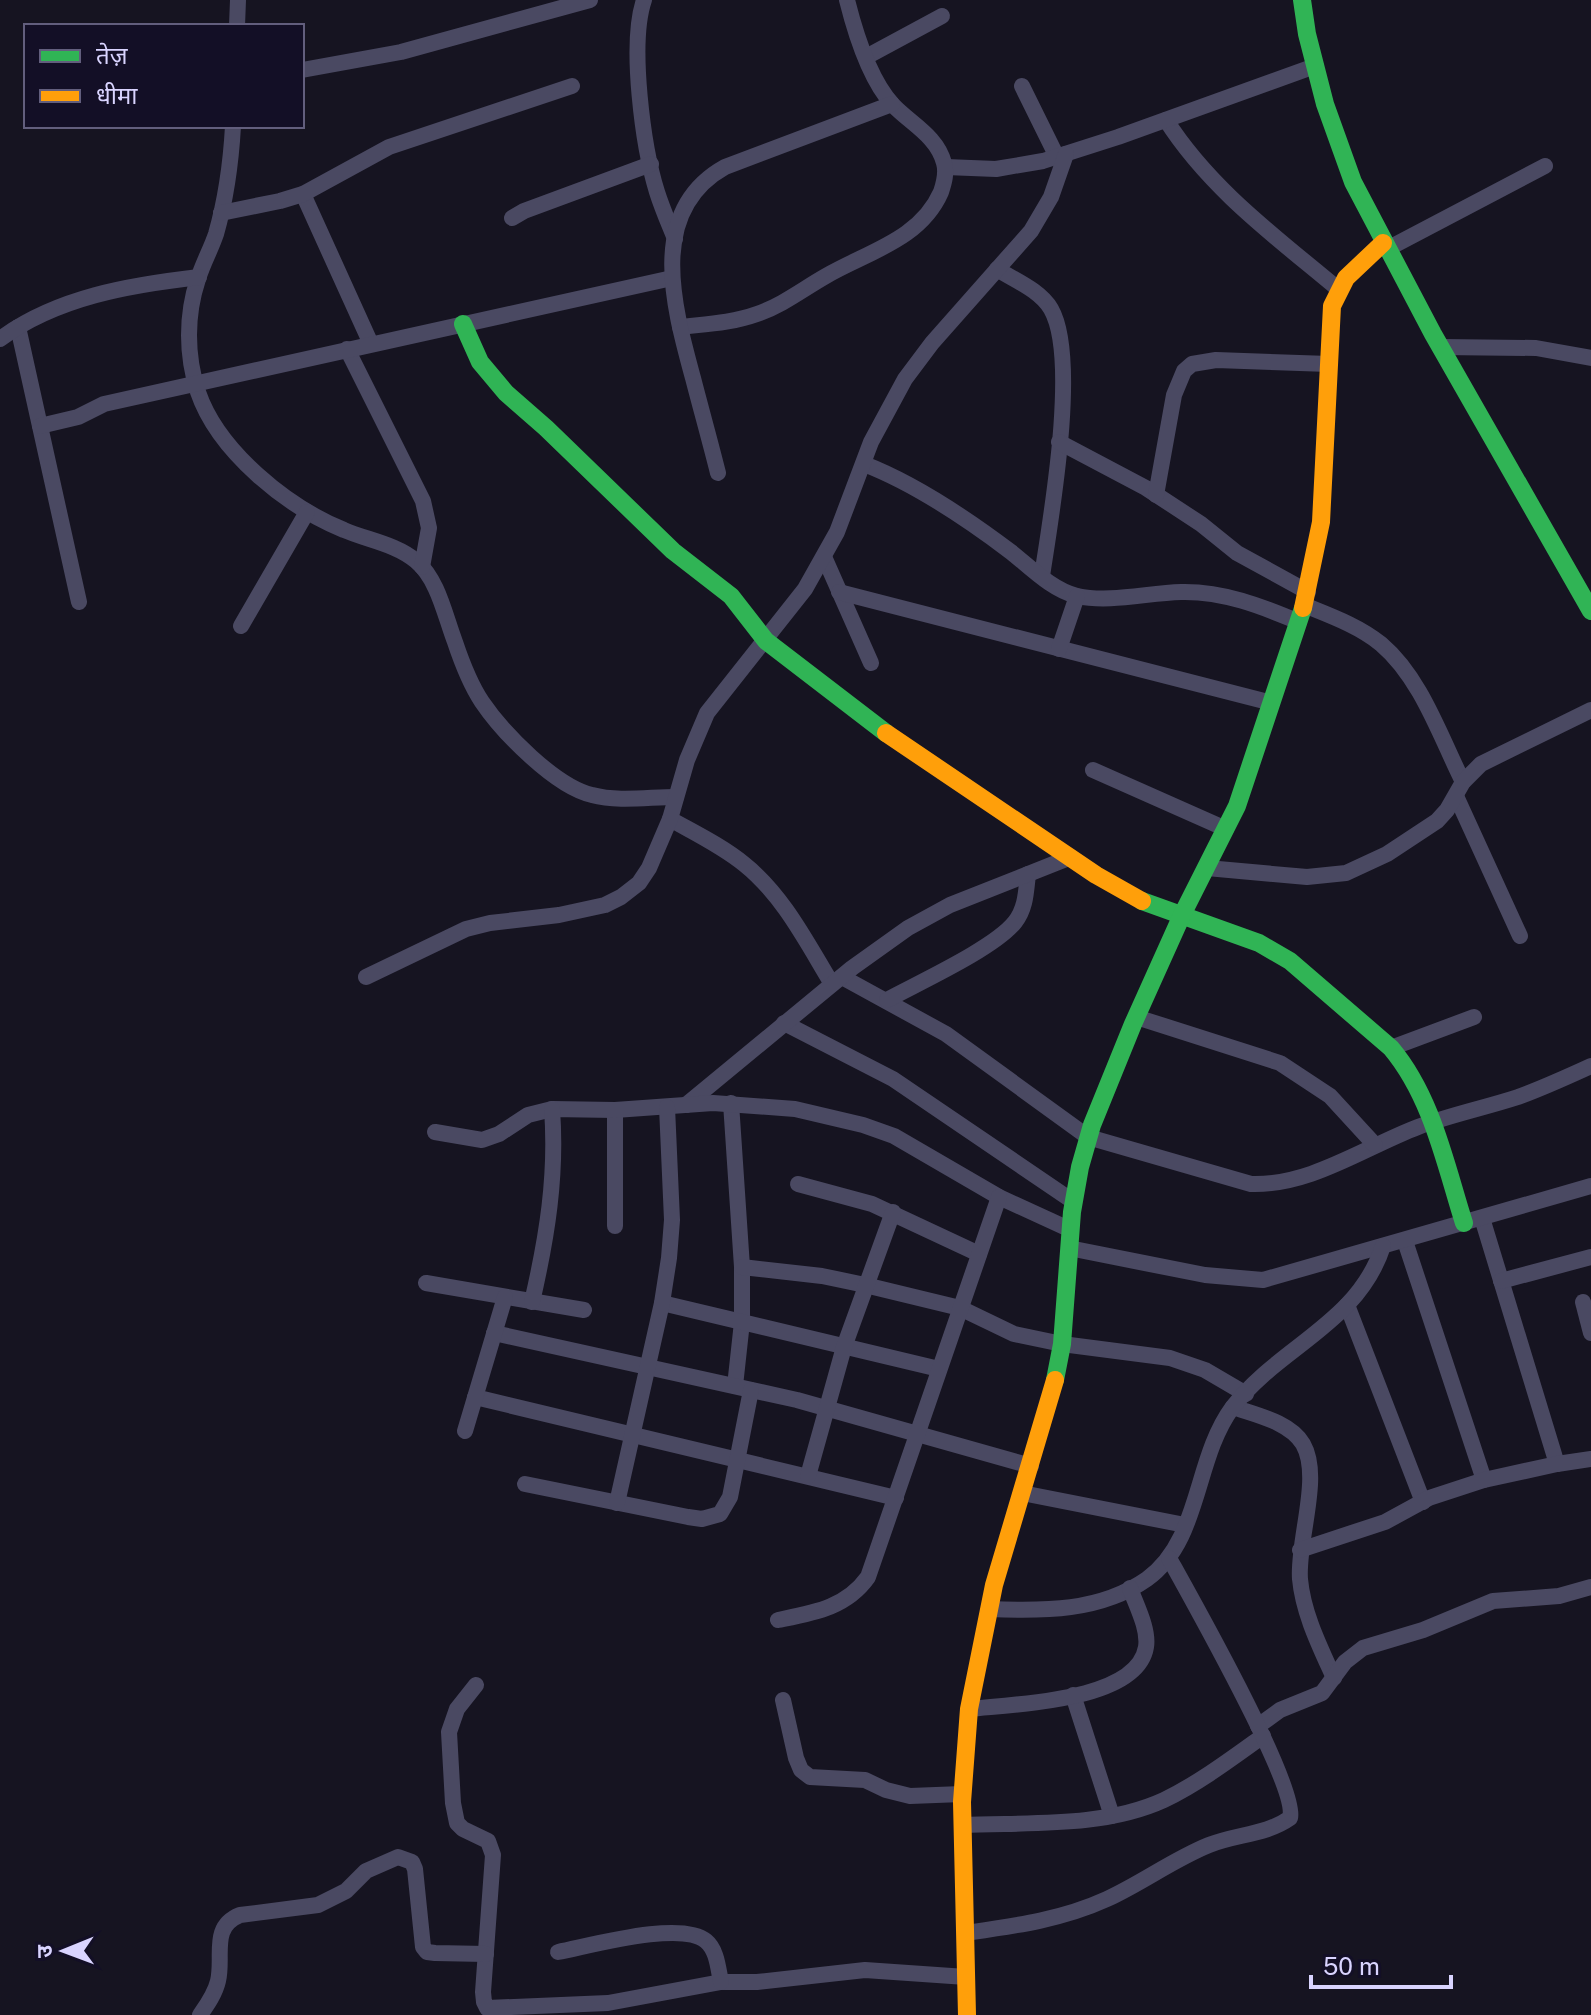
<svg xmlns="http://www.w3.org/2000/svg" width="1591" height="2015" font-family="'Public Sans','Noto Sans Devanagari',sans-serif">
<rect width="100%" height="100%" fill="#161421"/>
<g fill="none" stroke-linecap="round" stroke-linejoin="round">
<g stroke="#4a4962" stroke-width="16">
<path d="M644,0C629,44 643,147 657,192C662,208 669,224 675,239"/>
<polyline points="237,26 238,0"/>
<polyline points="866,57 942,16"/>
<polyline points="302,70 401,52 590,0"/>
<polyline points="1022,86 1057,157"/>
<path d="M1166,120C1210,189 1276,237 1338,289"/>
<path d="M233,126C231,162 226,199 216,234C211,249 203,263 198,279C186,315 186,355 198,392C218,451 287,507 344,530C367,540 396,544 416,561C438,579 445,616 455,642C462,663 470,684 482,702C503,733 556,787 592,795C618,802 649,797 676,797"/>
<polyline points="946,167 996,169 1043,161 1118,137 1315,66"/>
<polyline points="303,194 371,344"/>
<polyline points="221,213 280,201 303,194 389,147 572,86"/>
<polyline points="512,218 524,211 651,164"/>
<polyline points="1387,249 1545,166"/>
<path d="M997,269C1014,280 1040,290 1051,309C1079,358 1051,517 1042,576"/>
<polyline points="18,327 79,602"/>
<path d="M680,327C706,324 732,323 757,314C783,305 803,289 826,276C867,252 920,240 941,192C944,183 947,173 944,163C937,136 911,124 893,105C870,80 855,32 847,0"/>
<path d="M0,339C57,297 130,285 199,277"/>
<polyline points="1441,347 1536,348 1591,358"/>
<polyline points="347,349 423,501 429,528 422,567"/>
<polyline points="40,426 78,417 104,404 672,278"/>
<polyline points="1059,442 1146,488 1201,524 1237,553 1308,592"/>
<path d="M864,464C916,484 966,518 1011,552C1030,567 1052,590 1077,596C1110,603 1147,593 1181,592C1223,591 1261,606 1299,622"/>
<path d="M718,473C710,441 701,409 693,378C674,308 646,211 725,167L892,104"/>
<polyline points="1156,495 1174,395 1184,371 1192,364 1216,360 1329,364"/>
<polyline points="825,559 871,663"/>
<polyline points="839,592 1272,703"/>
<path d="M1304,605C1331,616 1359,626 1381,644C1421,678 1440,736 1463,782"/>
<polyline points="241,626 307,512"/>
<polyline points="1059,649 1077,596"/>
<polyline points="1093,770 1226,829"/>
<polyline points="1456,796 1520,936"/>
<path d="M670,819C695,833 722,846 744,864C783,895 807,943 832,984"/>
<polyline points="1207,868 1307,877 1346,873 1387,854 1437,821 1447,810 1463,782 1481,764 1591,710"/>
<polyline points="366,977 466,929 490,923 559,915 605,905 621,897 639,883 649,868 670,819 687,760 707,713 805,589 837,532 871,442 905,379 932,343 1031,231 1051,197 1066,154"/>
<path d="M842,977L946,1034L1088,1137L1251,1184C1310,1186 1363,1148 1418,1127C1450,1115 1484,1108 1518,1097C1543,1088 1567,1077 1591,1066"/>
<path d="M887,1000C918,983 995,948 1015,922C1026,908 1026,891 1028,874"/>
<polyline points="1136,1017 1280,1063 1330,1096 1375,1145"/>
<polyline points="784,1023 893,1079 1074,1202"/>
<polyline points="1391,1048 1474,1017"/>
<polyline points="731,1103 742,1267 742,1322 735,1386"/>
<polyline points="686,1105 852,968 908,928 950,905 1071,857"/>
<polyline points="615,1110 615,1226"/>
<polyline points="435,1132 482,1140 499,1134 528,1115 552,1109 615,1110 713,1103 795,1109 863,1125 894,1136 999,1197 1071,1230"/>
<polyline points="798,1184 872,1204 979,1254"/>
<polyline points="1482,1218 1557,1464"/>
<polyline points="1405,1241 1484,1480"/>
<polyline points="1069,1248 1205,1275 1263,1280 1591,1186"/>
<polyline points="742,1267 822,1276 865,1285 960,1308 1014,1334 1062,1344 1170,1358 1205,1370 1246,1394"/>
<polyline points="1501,1281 1591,1257"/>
<polyline points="426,1283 584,1310"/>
<path d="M532,1302C547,1237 557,1176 552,1109"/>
<polyline points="1583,1302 1591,1333"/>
<polyline points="662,1303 939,1369"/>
<polyline points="1347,1305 1423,1502"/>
<polyline points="494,1333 797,1400 1031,1466"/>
<polyline points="475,1397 896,1498"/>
<path d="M1233,1407C1256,1415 1290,1422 1303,1444C1322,1477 1297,1540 1300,1579C1303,1613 1320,1647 1334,1678"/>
<polyline points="465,1431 505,1297"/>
<polyline points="808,1476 844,1347 893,1212"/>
<polyline points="525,1484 688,1517 702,1519 720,1514 730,1497 751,1390"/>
<polyline points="1022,1493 1185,1525"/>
<polyline points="617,1503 662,1303 669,1258 672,1220 667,1107"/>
<polyline points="1300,1550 1385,1522 1429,1498 1484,1480 1557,1464 1591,1459"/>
<path d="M989,1609C1043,1611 1100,1612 1147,1579C1201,1540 1194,1460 1232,1408C1278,1347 1358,1324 1383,1246"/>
<path d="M778,1620C813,1613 846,1608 868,1577L999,1197"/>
<polyline points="476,1685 457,1709 449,1732 453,1803 457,1823 463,1829 488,1841 493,1855 483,1992 484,2002 487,2008 608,2003 721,1982 757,1982 865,1970 966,1977"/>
<polyline points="1073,1695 1112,1816"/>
<polyline points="783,1700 796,1758 801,1770 810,1777 865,1780 886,1790 910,1796 962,1794"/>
<path d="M969,1709C1012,1704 1137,1702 1146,1647C1149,1629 1136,1605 1130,1588"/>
<polyline points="1258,1726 1280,1710 1322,1693 1345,1662 1363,1648 1423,1630 1493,1601 1559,1596 1591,1587"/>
<path d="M962,1825C1028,1822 1103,1828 1164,1800C1199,1783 1231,1759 1263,1736"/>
<path d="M965,1933C1014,1926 1061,1920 1107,1899C1142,1883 1174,1859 1209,1845C1236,1834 1266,1835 1290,1818C1299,1789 1190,1596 1169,1558"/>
<path d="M558,1952C590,1946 681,1920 706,1941C717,1950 718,1968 721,1982"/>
<path d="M200,2015C207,2005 215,1994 218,1981C224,1956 210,1927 240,1915L318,1905L346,1891L366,1871L398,1857L412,1862L415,1869L423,1947L427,1952L435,1953L486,1954"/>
</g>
<g stroke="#30b455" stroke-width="18">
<polyline points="1302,0 1307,34 1325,104 1353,182 1433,334 1591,611"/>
<polyline points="463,324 480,362 506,393 546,428 673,551 731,596 766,641 886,733"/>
<path d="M1142,901L1259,943L1290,961L1391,1048C1432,1097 1445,1163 1464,1223"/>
<polyline points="1055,1380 1062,1344 1072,1212 1080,1167 1092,1125 1133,1024 1182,915 1237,806 1303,608"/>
</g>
<g stroke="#ff9f0a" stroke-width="18">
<polyline points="1303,608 1321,522 1332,306 1346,278 1383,243"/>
<polyline points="886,733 1096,875 1142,901"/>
<polyline points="967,2015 962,1802 969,1709 994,1585 1055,1380"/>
</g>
</g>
<rect x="24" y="24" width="280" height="104" fill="#130f26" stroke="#625e7d" stroke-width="2"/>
<rect x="40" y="50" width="40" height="12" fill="#30b455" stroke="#625e7d" stroke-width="2"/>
<text x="96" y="64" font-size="24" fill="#d9d4ff">तेज़</text>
<rect x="40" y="90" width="40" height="12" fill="#ff9f0a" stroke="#625e7d" stroke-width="2"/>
<text x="96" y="104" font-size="24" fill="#d9d4ff">धीमा</text>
<g transform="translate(64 1951) rotate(269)" stroke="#130f26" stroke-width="6" paint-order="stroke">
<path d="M0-6L14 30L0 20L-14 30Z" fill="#d9d4ff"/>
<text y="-12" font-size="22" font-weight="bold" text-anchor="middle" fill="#d9d4ff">उ</text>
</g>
<path d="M1311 1975v12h140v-12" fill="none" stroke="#d9d4ff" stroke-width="4"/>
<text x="1323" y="1975" font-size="24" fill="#d9d4ff" stroke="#130f26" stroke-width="6" paint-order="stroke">50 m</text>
</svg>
